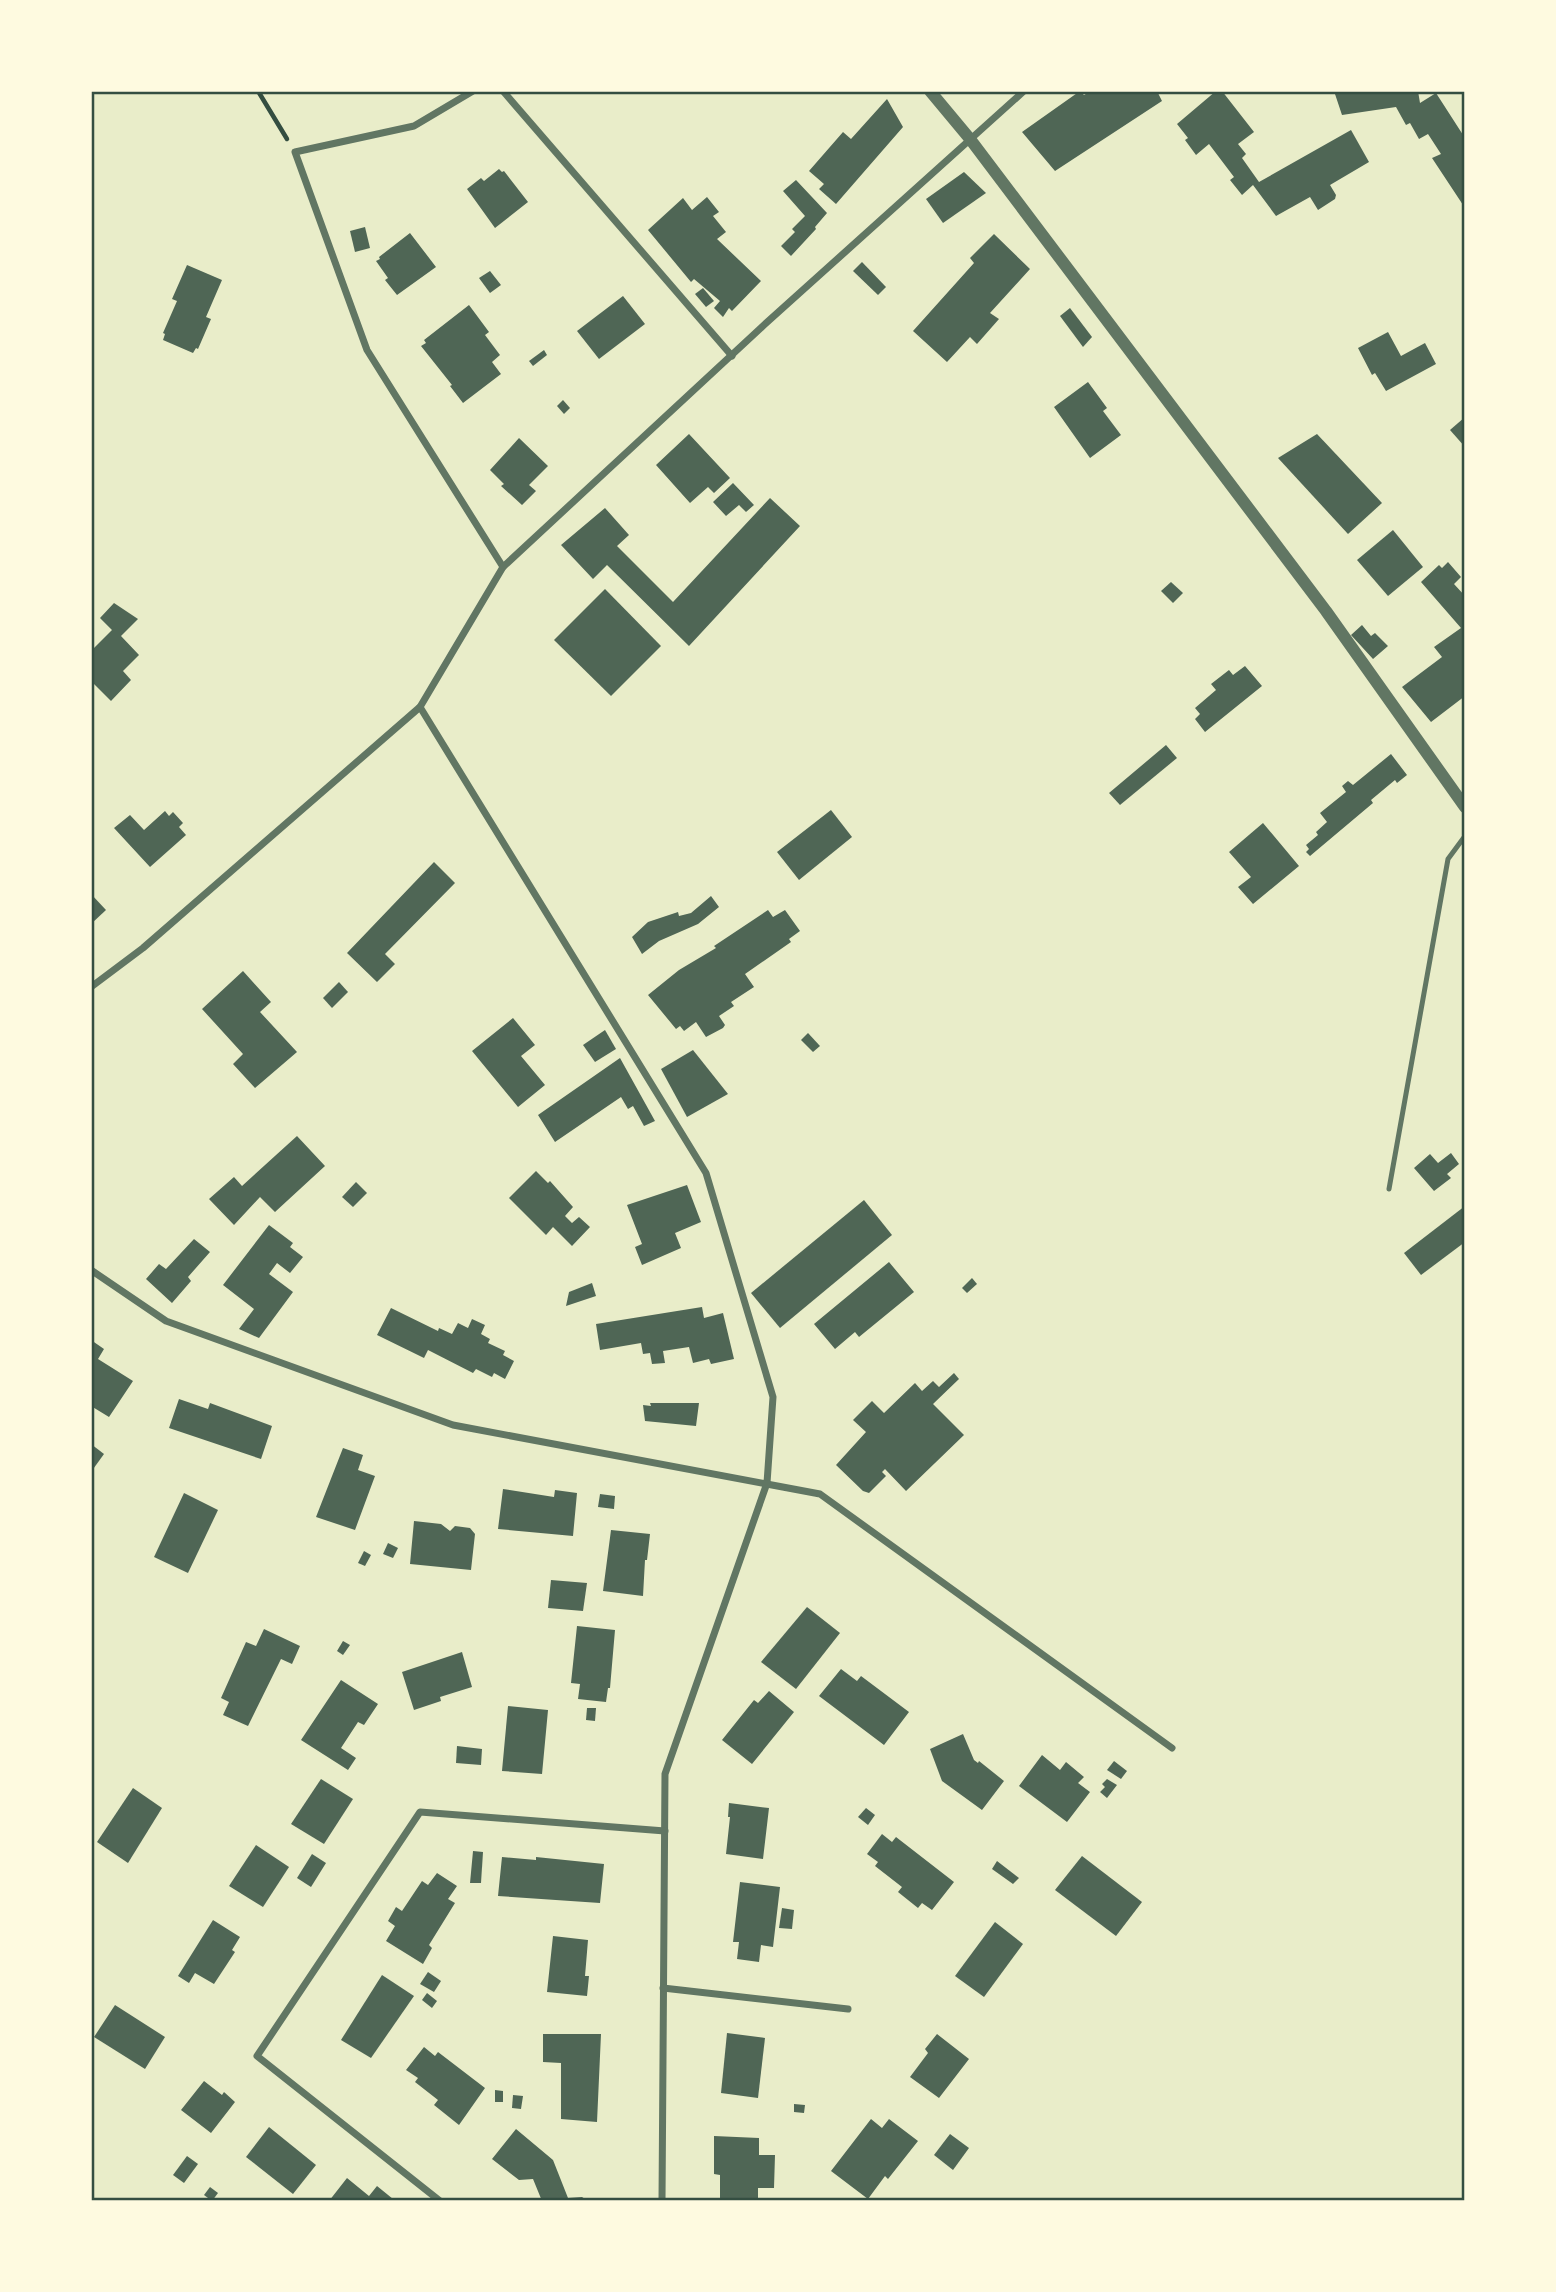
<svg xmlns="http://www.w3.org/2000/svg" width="1556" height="2292" font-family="Ubuntu,sans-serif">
<rect width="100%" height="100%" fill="#e9edc9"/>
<g fill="#4f6655">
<polygon points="1080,91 1084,95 1091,91 1157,91 1162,101 1055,171 1022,132"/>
<polygon points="1216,91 1222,91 1254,132 1238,144 1246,154 1242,158 1259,182 1351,130 1369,162 1330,185 1336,195 1335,199 1318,210 1310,197 1276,216 1253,185 1242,195 1230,180 1234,177 1209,144 1196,155 1185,140 1188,138 1177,124"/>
<polygon points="1334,91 1418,91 1420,103 1436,93 1465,138 1465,208 1432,158 1441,154 1428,134 1419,139 1410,123 1406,125 1396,107 1342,115"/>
<polygon points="887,99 903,127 836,204 819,189 824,184 809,171 843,132 851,139"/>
<polygon points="499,169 502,172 504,171 528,202 495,228 467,189 481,178 484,181"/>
<polygon points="964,172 986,193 943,223 926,199"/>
<polygon points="796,180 827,213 815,227 816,229 791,256 781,246 795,232 792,229 805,216 783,191"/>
<polygon points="707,197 719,212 713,216 726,232 717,239 761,281 732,311 729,308 723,317 714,308 720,301 694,279 691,282 648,230 683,198 692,210"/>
<polygon points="365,227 370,248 355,252 350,231"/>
<polygon points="410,233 436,267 397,295 385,280 388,278 376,261 380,259 379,257"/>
<polygon points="994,234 1030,269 990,313 999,319 977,344 970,337 947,362 913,331 974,263 970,258"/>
<polygon points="862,262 886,287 878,295 853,271"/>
<polygon points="187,265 222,280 206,317 211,319 198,349 196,348 193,353 163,340 165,334 163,333 177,301 172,299"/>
<polygon points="490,271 501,285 490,293 479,278"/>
<polygon points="703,288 714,301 706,307 695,294"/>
<polygon points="623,296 645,324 599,359 577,331"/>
<polygon points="469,305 489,332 485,335 500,355 492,362 501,374 463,403 450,386 452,385 421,346 426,343 424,340"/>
<polygon points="1070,308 1092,337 1083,347 1060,316"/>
<polygon points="1388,332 1401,356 1425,343 1436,364 1386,391 1375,373 1372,375 1358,348"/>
<polygon points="544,350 547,355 533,366 529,361"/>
<polygon points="1088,382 1107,408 1103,411 1121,435 1090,458 1054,407"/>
<polygon points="563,400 570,408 564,414 557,406"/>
<polygon points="1465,417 1465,447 1450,430"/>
<polygon points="689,434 730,478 714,493 708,487 690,503 656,465"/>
<polygon points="1317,434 1382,503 1348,534 1278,458"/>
<polygon points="519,438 548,466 529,485 536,491 522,505 501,486 504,484 490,470"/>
<polygon points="733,483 754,505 746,512 739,505 726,516 713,502"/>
<polygon points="770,498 800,526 689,646 607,565 593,579 561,545 605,508 629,535 617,546 673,602"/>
<polygon points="1393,530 1423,567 1388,596 1357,560"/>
<polygon points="1448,562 1461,577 1454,584 1465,596 1465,696 1431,722 1402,687 1442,657 1434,647 1461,628 1421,582 1439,565 1442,568"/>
<polygon points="1171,582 1183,593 1173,603 1161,591"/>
<polygon points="605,589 661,646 611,696 554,640"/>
<polygon points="114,603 138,619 121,636 139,655 123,671 131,680 111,701 91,681 91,651 112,630 100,618"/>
<polygon points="1362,625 1371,636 1375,633 1388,646 1373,659 1351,635"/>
<polygon points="1245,666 1262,686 1205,732 1195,719 1200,714 1195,708 1216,690 1211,684 1229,670 1233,675"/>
<polygon points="1166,745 1177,758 1120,805 1109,793"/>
<polygon points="1391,754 1407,775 1397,783 1395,780 1371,800 1373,803 1310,856 1306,852 1309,849 1306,845 1318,835 1316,832 1327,822 1320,813 1346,792 1342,786 1348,781 1353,785"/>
<polygon points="831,810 852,837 799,880 777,852"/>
<polygon points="165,811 169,816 173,812 183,823 179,827 186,835 150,867 114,828 130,815 144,830"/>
<polygon points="1263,823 1299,866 1253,904 1238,887 1251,877 1229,852"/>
<polygon points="434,862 455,883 385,954 395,964 377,982 347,953"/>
<polygon points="91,894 106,910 91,924"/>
<polygon points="711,896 719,907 698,924 659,941 642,954 632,937 648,922 678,912 679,916 691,913"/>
<polygon points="768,910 773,917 785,910 800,931 789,939 791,942 745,974 754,987 731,1002 734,1006 719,1016 725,1025 723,1028 706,1037 696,1022 684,1031 680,1026 676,1029 648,995 679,970 716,948 714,946"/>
<polygon points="243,971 271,1002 260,1012 297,1052 255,1088 233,1064 243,1054 202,1009"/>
<polygon points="339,982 348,992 332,1008 323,998"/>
<polygon points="513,1018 535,1045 521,1056 545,1085 518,1107 472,1051"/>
<polygon points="605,1030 616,1049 595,1062 583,1045"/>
<polygon points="808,1033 820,1046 813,1052 801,1040"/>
<polygon points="693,1050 728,1094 687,1117 661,1069"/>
<polygon points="620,1058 655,1121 644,1126 633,1106 628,1109 621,1097 555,1142 538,1115"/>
<polygon points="297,1136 325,1166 275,1212 260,1197 234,1225 209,1199 234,1177 242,1186"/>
<polygon points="1451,1153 1459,1164 1447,1174 1451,1178 1434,1191 1414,1168 1430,1154 1438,1163"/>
<polygon points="536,1171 548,1183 550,1181 573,1207 565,1216 572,1223 579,1217 590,1227 572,1246 553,1227 546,1235 509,1198"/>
<polygon points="356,1182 367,1193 353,1207 342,1197"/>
<polygon points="687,1185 701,1222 675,1233 681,1248 642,1265 635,1247 642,1244 627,1205"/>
<polygon points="864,1200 892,1235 780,1328 751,1293"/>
<polygon points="1465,1206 1465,1242 1421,1275 1404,1253"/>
<polygon points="269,1225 293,1243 290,1247 303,1257 290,1273 277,1263 269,1274 293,1292 259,1338 239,1329 254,1309 223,1285"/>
<polygon points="194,1239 210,1252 188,1277 191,1281 172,1303 146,1279 159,1264 166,1269"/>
<polygon points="889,1262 914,1292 859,1337 855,1332 835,1349 814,1324"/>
<polygon points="972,1278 977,1284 967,1293 962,1288"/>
<polygon points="592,1283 596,1296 566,1306 569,1292"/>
<polygon points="702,1307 704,1318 723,1313 734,1359 711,1364 709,1359 693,1363 689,1347 663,1351 665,1363 652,1364 650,1353 643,1354 641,1343 600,1350 596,1324"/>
<polygon points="391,1308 438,1331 439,1328 452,1334 458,1323 468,1328 472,1319 485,1325 481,1334 490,1339 488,1343 505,1351 503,1355 514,1361 505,1379 494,1373 492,1377 476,1369 473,1373 428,1350 424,1358 377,1335"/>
<polygon points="91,1340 104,1349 98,1359 133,1381 109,1417 91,1406"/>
<polygon points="954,1373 959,1379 933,1404 964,1435 906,1491 885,1469 882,1472 886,1476 869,1493 863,1491 836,1465 866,1432 853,1420 872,1401 884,1413 915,1383 922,1391 933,1381 939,1387"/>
<polygon points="179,1399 208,1409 210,1403 272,1426 261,1459 169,1428"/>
<polygon points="650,1403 699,1403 696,1426 645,1421 643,1405 651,1406"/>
<polygon points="91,1444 104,1454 91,1472"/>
<polygon points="343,1448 363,1455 358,1470 375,1476 355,1530 316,1517"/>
<polygon points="503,1489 554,1497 555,1490 577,1493 573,1536 498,1529"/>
<polygon points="184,1493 218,1510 188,1573 154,1557"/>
<polygon points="600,1494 615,1496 614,1509 598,1507"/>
<polygon points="414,1521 441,1524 450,1531 455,1526 470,1528 475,1534 471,1570 410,1564"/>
<polygon points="611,1530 650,1534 647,1560 645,1560 643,1596 603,1591"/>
<polygon points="388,1543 398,1548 393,1558 383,1554"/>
<polygon points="364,1551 371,1555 365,1566 358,1563"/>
<polygon points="551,1580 587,1583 583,1611 548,1608"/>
<polygon points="807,1607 840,1633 796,1689 761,1662"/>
<polygon points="577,1626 615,1630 610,1688 608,1688 606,1702 578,1699 580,1684 571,1683"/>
<polygon points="264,1629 300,1646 292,1664 281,1659 248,1726 223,1715 229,1702 221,1698 246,1642 256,1646"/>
<polygon points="343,1641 350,1645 343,1655 337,1651"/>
<polygon points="462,1652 472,1687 440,1697 441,1701 414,1710 402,1672"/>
<polygon points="841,1669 857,1681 861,1676 909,1712 884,1745 819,1696"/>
<polygon points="341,1680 378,1704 364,1725 358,1722 341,1748 356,1758 348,1770 301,1740"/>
<polygon points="769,1691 794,1712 752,1764 722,1740 754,1700 758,1703"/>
<polygon points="508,1706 548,1710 542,1774 502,1771"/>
<polygon points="587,1708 596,1708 595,1721 586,1720"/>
<polygon points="963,1734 974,1760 978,1763 979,1761 1004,1781 982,1810 942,1781 930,1749"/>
<polygon points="457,1746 482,1749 481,1765 456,1763"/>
<polygon points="1042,1755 1060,1770 1066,1762 1084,1777 1078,1783 1090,1792 1067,1822 1019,1786"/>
<polygon points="1114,1761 1127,1771 1121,1779 1107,1770"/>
<polygon points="321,1779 353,1799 324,1844 291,1824"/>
<polygon points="1107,1779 1117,1785 1107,1798 1100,1792 1105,1787 1102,1784"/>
<polygon points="133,1788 162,1808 128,1863 97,1842"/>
<polygon points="729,1803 769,1808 763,1859 726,1854 730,1817 728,1817"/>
<polygon points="866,1808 875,1815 868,1825 858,1817"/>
<polygon points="882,1834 892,1842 896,1837 954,1882 932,1910 922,1903 918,1908 898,1892 902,1887 875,1866 878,1862 867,1854"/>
<polygon points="256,1845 289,1867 263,1907 229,1886"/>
<polygon points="473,1851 483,1852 481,1883 470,1883"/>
<polygon points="312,1854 326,1863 311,1887 297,1878"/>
<polygon points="1082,1856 1142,1902 1116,1936 1055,1890"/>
<polygon points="502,1857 536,1860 536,1857 604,1864 600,1903 498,1896"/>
<polygon points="997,1861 1019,1878 1013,1884 992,1869"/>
<polygon points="437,1873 457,1886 448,1899 455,1903 429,1945 432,1948 423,1964 386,1941 395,1926 388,1921 396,1907 402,1911 422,1881 428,1885"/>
<polygon points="740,1882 780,1887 773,1947 761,1945 759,1962 737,1959 739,1942 733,1942"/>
<polygon points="782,1908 794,1910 792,1929 779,1928"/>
<polygon points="213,1920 240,1937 232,1950 235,1952 214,1984 195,1973 189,1983 178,1976"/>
<polygon points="995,1922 1023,1944 984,1997 955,1976"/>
<polygon points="553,1936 588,1940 585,1976 589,1976 587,1996 547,1992"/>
<polygon points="428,1972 441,1981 434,1992 420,1984"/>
<polygon points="382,1975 414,1996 371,2058 341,2040"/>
<polygon points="427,1993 437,2001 432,2008 422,2000"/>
<polygon points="115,2005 165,2037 145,2069 94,2037"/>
<polygon points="727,2033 765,2038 758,2098 721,2093"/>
<polygon points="543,2034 601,2034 597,2122 561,2119 561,2063 543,2062"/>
<polygon points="937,2034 969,2059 939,2098 910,2077 928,2053 925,2049"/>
<polygon points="424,2047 435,2056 438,2052 485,2088 459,2125 434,2105 438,2100 415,2082 418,2078 406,2070"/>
<polygon points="204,2081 222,2095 224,2092 235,2102 211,2133 181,2110"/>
<polygon points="495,2090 503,2091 503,2102 495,2102"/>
<polygon points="513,2095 523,2096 521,2109 512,2108"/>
<polygon points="794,2104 805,2105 804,2113 794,2112"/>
<polygon points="871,2119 882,2128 889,2119 918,2141 888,2179 885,2176 868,2199 831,2171"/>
<polygon points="269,2127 316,2165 293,2194 246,2157"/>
<polygon points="516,2129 553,2160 568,2198 582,2197 588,2201 542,2201 533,2179 519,2180 492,2159"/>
<polygon points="950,2134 969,2148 953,2170 934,2155"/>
<polygon points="714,2136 759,2138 759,2155 775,2155 774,2188 758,2188 758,2201 720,2201 720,2175 714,2174"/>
<polygon points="187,2156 198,2164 184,2183 173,2175"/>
<polygon points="347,2178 369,2196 377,2186 393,2199 329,2201"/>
<polygon points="210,2187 218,2193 212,2201 204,2195"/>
</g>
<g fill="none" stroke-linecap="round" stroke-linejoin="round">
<polyline stroke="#344e41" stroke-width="4.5" points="258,91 287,139"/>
<polyline stroke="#617663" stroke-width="5" points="1389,1189 1448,859 1465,836"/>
<g stroke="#617663" stroke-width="7">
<polyline points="473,91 414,126 295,152 367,350 503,567"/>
<polyline points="503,91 732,356"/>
<polyline points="420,707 706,1173 773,1397 767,1483 665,1774 662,2201"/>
<polyline points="91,987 143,948 420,707 503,567 764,325 1024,91"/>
<polyline points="91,1270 166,1321 453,1425 820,1494 1172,1748"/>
<polyline points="663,1988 848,2009"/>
<polyline points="440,2201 257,2056 420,1812 665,1831"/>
</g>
<polyline stroke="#617663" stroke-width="12" points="930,91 970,139 1326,611 1465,807"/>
</g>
<rect width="1556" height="2292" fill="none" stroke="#fefae0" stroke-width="186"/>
<rect x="93" y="93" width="1370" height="2106" fill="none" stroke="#344e41" stroke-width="2.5"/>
</svg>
